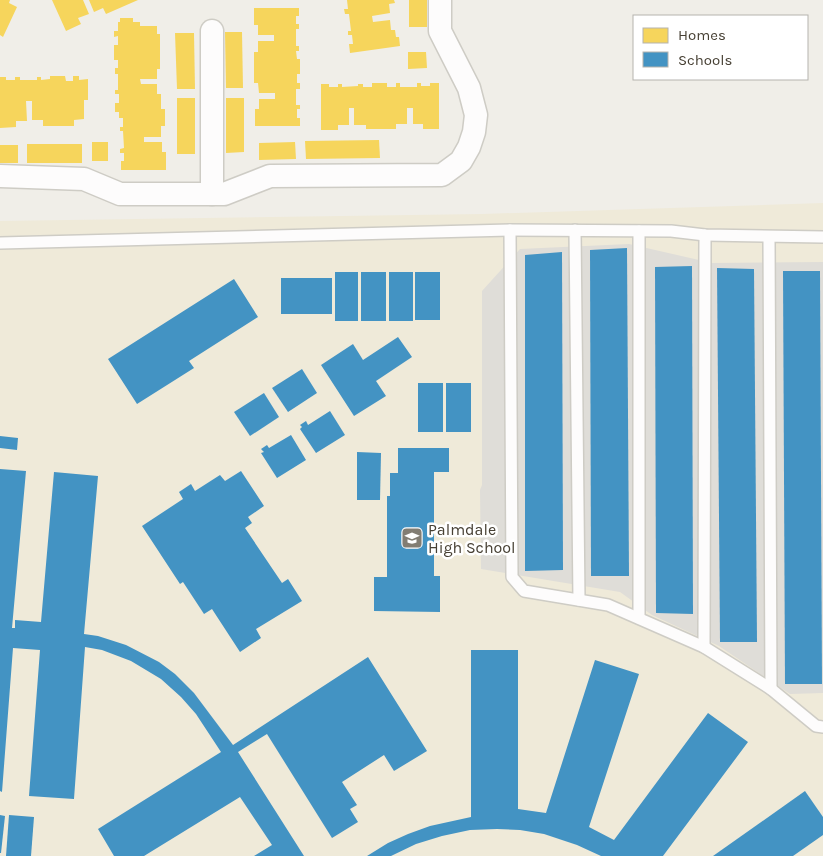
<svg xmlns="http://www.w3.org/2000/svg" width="823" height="856" font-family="Karla,sans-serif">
<rect width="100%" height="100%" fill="#f0eee8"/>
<polygon fill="#efead9" points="823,203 823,856 0,856 0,221 482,214"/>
<polygon fill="#dfddd8" points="629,244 712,263 823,262 823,693 790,694 719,646 652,615 620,592 481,569 480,490 482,485 482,291 520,249"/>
<g fill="#f6d55c">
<polygon points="0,0 10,0 9,3 17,7 3,37 0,35"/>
<polygon points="52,0 83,0 89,14 78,18 81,24 66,31"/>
<polygon points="89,0 138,0 106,14 103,8 94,12"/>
<polygon points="347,0 394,0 395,3 389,4 390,13 372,16 373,22 390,20 391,30 395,30 396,37 399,37 400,46 350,53 349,44 353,44 352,35 348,35 348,31 351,31 349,14 345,14 344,9 348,9"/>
<rect x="409" y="0" width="18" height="27"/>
<polygon points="254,8 299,8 299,16 296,16 296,24 299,24 299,29 296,29 296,46 299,46 299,51 296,51 297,59 300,59 300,74 297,74 297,83 300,83 300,89 296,89 296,105 300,105 300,109 297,109 297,118 300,118 300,126 255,126 255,109 259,109 259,99 275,99 275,93 259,93 258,83 254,83 254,52 258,52 258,41 274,41 274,35 258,35 258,25 254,25"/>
<polygon points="120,18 133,18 133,22 140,22 140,26 157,26 157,34 160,34 160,69 157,69 157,79 140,79 141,84 157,84 157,94 161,94 161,109 165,109 165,126 161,126 161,137 144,137 144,142 162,142 162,152 166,152 166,170 121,170 121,161 124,161 124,153 120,153 120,149 124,148 123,131 120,131 120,127 123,127 123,118 119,118 119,112 115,112 115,103 119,103 119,94 115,94 115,90 118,90 118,74 115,74 115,68 118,68 118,60 114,60 114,45 118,45 118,36 114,37 114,31 118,31 118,22 120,22"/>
<polygon points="225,32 242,32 243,88 226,88"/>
<polygon points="175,33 194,33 195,89 177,89"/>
<polygon points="408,52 426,52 427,68 408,69"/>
<polygon points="50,76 65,76 66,81 73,81 73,76 79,76 79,80 88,79 88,100 84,100 84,119 74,120 74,126 43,126 43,120 32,120 32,101 26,101 27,121 16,121 16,127 0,128 0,77 6,77 6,80 15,80 15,77 20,77 20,80 37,80 37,77 41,77 41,80 50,79"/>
<polygon points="372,83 387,83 387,87 396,87 396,83 400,83 400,87 417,87 417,83 421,83 421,86 430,86 430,83 439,83 439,129 423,129 423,124 413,124 413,108 407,108 407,124 396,124 396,129 366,129 366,125 354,125 354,108 349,108 349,125 338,125 338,130 321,130 321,84 329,84 329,87 338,87 338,84 342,84 342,87 358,86 358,84 363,84 363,87 372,87"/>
<rect x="177" y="98" width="18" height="56"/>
<polygon points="226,98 244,98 244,152 226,153"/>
<polygon points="379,140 380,158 306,159 305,141"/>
<rect x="92" y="142" width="16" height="19"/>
<polygon points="295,142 296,159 259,160 259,143"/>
<rect x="27" y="144" width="55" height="19"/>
<rect x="0" y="145" width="18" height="18"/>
</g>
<g fill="#4393c3">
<polygon points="627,248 629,576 591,576 590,250"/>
<polygon points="562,252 563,570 525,571 525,255"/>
<polygon points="692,266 693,614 656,613 655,267"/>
<polygon points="717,268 754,269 757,642 720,642"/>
<polygon points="783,271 820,271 822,684 785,684"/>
<rect x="335" y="272" width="23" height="49"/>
<rect x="361" y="272" width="25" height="49"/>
<rect x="389" y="272" width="24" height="49"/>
<rect x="415" y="272" width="25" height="48"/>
<rect x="281" y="278" width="51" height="36"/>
<polygon points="234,279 258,317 189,361 194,368 137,404 108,359"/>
<polygon points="398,337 412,357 376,381 386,396 354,416 321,365 353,344 363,360"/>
<polygon points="302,369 317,393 288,412 272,388"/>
<rect x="418" y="383" width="25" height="49"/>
<rect x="446" y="383" width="25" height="49"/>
<polygon points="264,393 279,417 250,436 234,412"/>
<polygon points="330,411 345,435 316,453 300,429 302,427 300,425 306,421 308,425"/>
<polygon points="291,435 306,460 277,478 261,453 264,452 261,449 267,445 269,448"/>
<polygon points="0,436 18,438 17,450 0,448"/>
<polygon points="398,448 449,448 449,472 434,472 434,576 440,576 440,612 374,611 374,577 387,577 387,496 390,496 390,473 398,473"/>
<polygon points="357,452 381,453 380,500 357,500"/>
<polygon points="0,469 26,471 12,628 15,628 15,620 41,622 54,472 98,476 84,634 98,636 126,645 159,662 175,674 194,693 233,745 368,657 427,751 394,771 384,755 342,782 357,805 350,809 358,822 332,838 267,734 238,752 304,856 254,856 272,845 240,797 144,856 114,856 98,829 221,752 196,714 181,697 161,679 131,661 102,650 85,647 74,799 29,796 40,650 13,648 2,792 0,791"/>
<polygon points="241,471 264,506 248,517 252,523 245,528 282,583 288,579 302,601 256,629 261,638 240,652 212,609 204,614 183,582 180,584 142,526 183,499 179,492 191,484 195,491 220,475 225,481"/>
<polygon points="471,650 518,650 518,809 546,813 595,660 639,674 589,827 614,840 708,713 748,742 663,856 601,856 577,845 544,834 520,830 497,829 470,830 442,836 416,844 391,856 367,856 388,843 408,834 430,826 471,817"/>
<polygon points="805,791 823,817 823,835 793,856 713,856"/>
<polygon points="0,815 5,816 1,853 0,853"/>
<polygon points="9,815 34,817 31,856 6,856"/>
</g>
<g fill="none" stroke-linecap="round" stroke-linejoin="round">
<g stroke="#ceccc5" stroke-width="14">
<g id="lane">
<polyline points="510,230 512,577 524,591 608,605 704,647 771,689 816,726 823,727"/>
<polyline points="575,230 579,600"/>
<polyline points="639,231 639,618"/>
<polyline points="769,237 771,689"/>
<polyline points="0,243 510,230 671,231 705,235 823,237"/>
<polyline points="704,647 705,235"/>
</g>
</g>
<g stroke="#ceccc5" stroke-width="25">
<g id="street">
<polyline points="0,176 84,179 120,194 224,194 270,176 442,175 461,161 469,147 474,132 476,115 469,88 440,31 440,0"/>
<polyline points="212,194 212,31"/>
</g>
</g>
<use href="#lane" stroke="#fdfcfc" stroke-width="11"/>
<use href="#street" stroke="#fdfcfc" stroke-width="22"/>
</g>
<defs>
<g id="school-square" transform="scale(1.125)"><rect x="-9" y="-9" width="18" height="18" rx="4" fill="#827d73" stroke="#fff"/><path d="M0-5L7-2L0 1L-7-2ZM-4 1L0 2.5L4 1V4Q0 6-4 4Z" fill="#fff"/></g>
</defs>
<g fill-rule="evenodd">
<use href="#school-square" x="412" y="538"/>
</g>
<g text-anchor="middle" stroke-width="5" stroke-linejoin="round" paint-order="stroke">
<g font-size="16" fill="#474034" stroke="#fff" text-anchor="start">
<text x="428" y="535">Palmdale<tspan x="428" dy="18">High School</tspan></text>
</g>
</g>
<rect x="633" y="15" width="175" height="65" fill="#ffffff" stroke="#b5b3ae"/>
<rect x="643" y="28" width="25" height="15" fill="#f6d55c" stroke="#b5b3ae"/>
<text x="678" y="40" font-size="15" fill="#474034">Homes</text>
<rect x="643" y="52" width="25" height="15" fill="#4393c3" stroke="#b5b3ae"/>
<text x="678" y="65" font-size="15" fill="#474034">Schools</text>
</svg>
